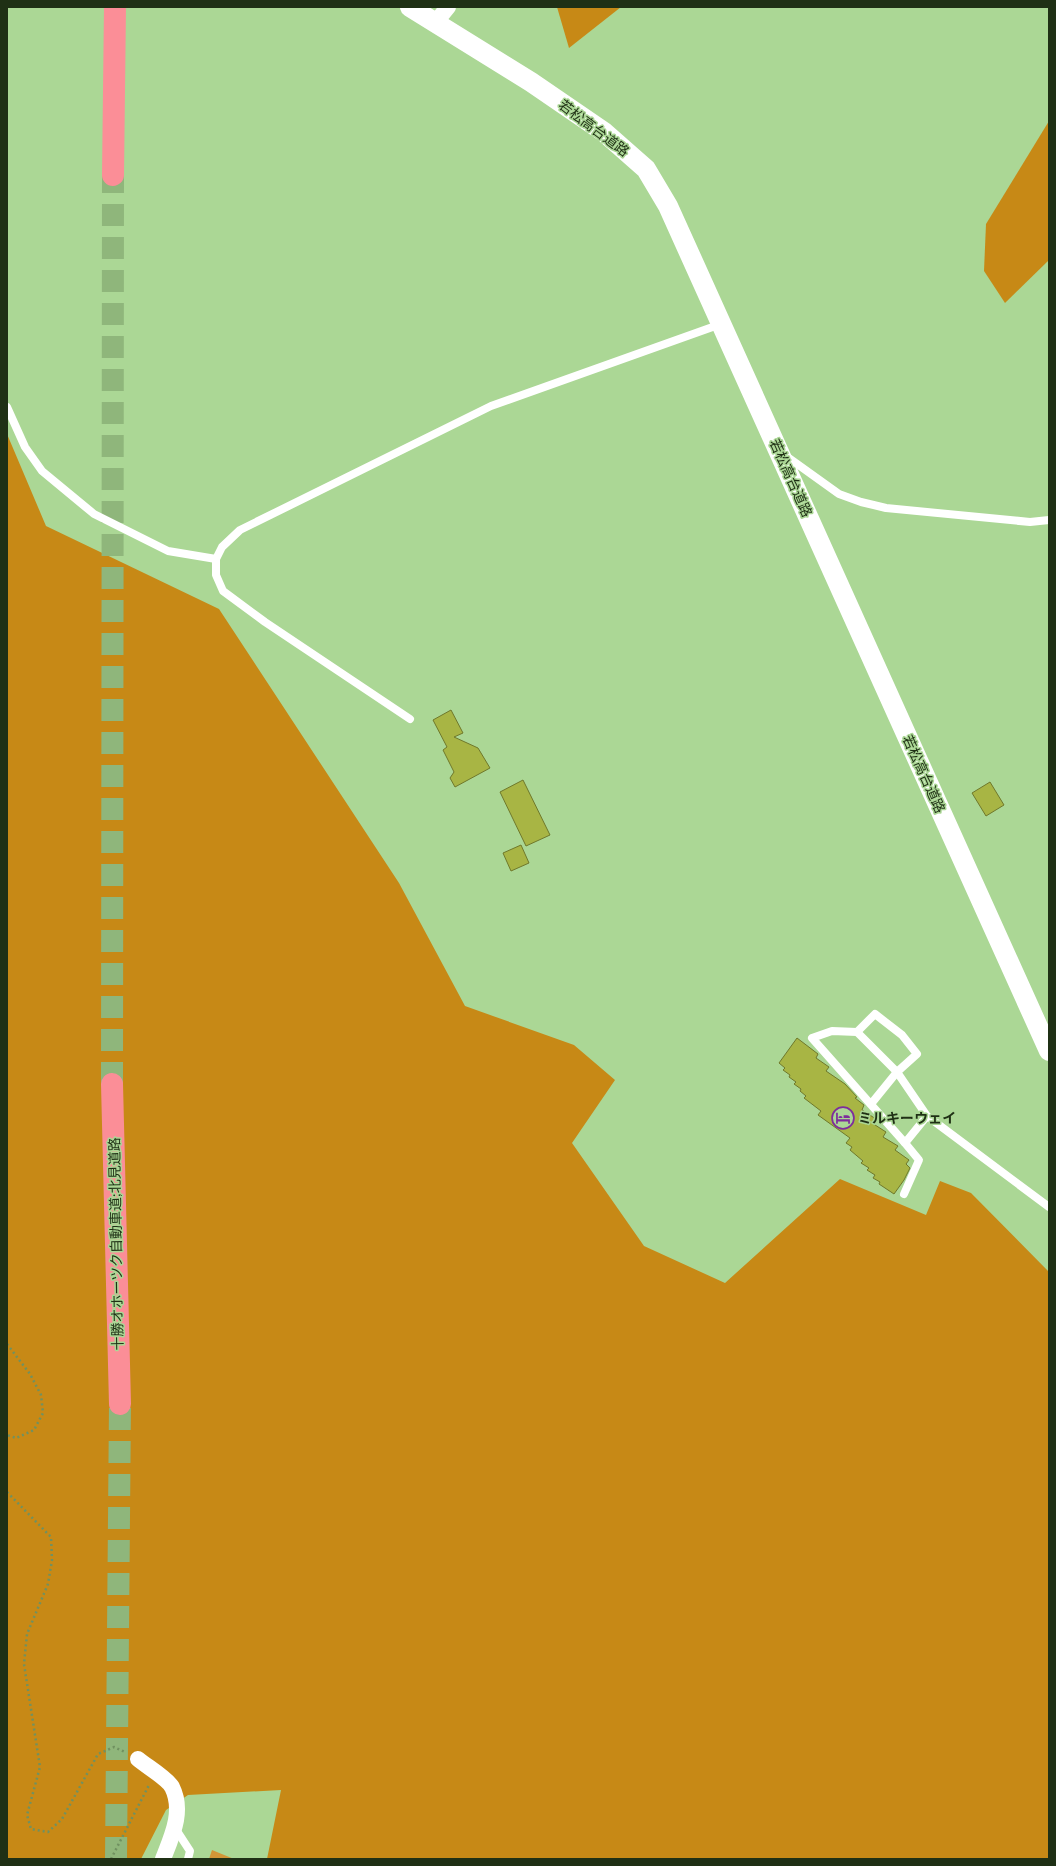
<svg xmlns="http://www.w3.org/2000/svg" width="1056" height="1866" font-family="Lato,'Noto Sans JP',sans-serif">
<rect width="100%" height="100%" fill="#abd795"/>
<polygon fill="#d29637" points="212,1850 234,1859 209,1859"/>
<g fill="#c78916">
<polygon points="557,7 621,7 569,48"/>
<polygon points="1049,121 1049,260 1005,303 984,271 986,224"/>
<polygon points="7,434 46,526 219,609 399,883 465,1006 574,1045 615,1080 572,1143 644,1246 725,1283 840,1179 926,1215 940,1181 971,1193 1049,1272 1049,1859 267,1859 281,1790 188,1795 166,1810 141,1859 7,1859"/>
</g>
<g fill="#a8b544" stroke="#6f782b">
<polygon points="451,710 463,733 454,737 478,748 490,768 455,787 450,778 454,772 443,750 447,747 433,720"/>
<polygon points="523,780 550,835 526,846 500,792"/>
<polygon points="990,782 1004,805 986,816 972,793"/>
<polygon points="521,845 529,863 511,871 503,853"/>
<polygon points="797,1038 818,1054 816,1058 829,1067 826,1071 845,1084 857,1097 855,1098 864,1105 862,1110 876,1119 872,1123 886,1132 883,1137 898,1146 895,1150 909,1160 906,1164 910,1168 904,1180 894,1194 879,1184 880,1182 873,1178 875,1175 867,1170 869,1168 861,1163 863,1161 850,1150 852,1147 846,1143 850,1138 818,1115 821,1111 804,1098 806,1096 800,1091 801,1089 794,1084 796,1082 789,1077 790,1075 783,1070 785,1068 779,1063"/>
</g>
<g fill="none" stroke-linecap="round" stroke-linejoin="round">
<g stroke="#8fb67b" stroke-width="22" stroke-dasharray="22 11" stroke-linecap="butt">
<polyline points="112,1084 113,175"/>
<polyline points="116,1859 120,1404"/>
</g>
<g stroke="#709160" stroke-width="2.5" stroke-dasharray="2 3" stroke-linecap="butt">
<polyline points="7,1344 30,1374 41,1395 43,1413 34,1430 16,1438 7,1435"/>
<polyline points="7,1492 51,1537 52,1560 48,1584 27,1634 24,1664 40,1767 27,1815 31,1829 48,1832 62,1819 98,1754 114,1747 125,1752"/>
<polyline points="111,1859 149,1785"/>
</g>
<g stroke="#fff" stroke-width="8">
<polyline points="7,407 25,447 42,471 94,514 168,551 216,559"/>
<polyline points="786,456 839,494 861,502 886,508 1030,522 1049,520"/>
<polyline points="410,719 265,622 223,591 216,575 216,559 222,547 240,530 491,406 721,324"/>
<polyline points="857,1032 875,1014 902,1035 917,1054 897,1072 871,1104"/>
<polyline points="927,1116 905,1143 812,1038 832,1031 857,1032 897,1072 927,1116 1049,1207"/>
<polyline points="904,1194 919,1160 905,1143"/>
<polyline points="175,1828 190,1851 188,1859"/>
</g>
<g stroke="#fff" stroke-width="16">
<polyline points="435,23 448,7"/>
<path d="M138,1759C146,1766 167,1778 172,1787C184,1811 172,1836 163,1859"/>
</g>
<polyline stroke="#fff" stroke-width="20" points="410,7 531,82 604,132 646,169 668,206 1049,1051"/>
<g stroke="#fb8e97" stroke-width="22">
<polyline points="113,175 115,7"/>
<polyline points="112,1084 120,1404"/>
</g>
</g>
<defs>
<g id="hotel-ring" transform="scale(1.15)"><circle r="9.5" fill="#abd795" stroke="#7e2c9c" stroke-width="1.5"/><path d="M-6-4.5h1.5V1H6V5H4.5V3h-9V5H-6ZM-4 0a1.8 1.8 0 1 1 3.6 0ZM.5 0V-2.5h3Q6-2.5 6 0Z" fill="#7e2c9c"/></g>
</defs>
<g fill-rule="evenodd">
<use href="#hotel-ring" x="843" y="1118"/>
</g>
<g text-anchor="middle" stroke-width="3" stroke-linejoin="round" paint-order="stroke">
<g font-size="14" fill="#1f3015" stroke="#abd795">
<text transform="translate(594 128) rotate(37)" y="5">若松高台道路</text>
<text transform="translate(791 478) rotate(66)" y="5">若松高台道路</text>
<text transform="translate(924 774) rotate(66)" y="5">若松高台道路</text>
<text transform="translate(116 1244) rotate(-91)" y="5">十勝オホーツク自動車道;北見道路</text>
</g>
<g font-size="14" font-weight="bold" fill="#1f3015" stroke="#abd795" text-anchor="start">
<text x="858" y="1123">ミルキーウェイ</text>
</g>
</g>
<rect width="1056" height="1866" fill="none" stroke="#1f3015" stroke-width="16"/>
</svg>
